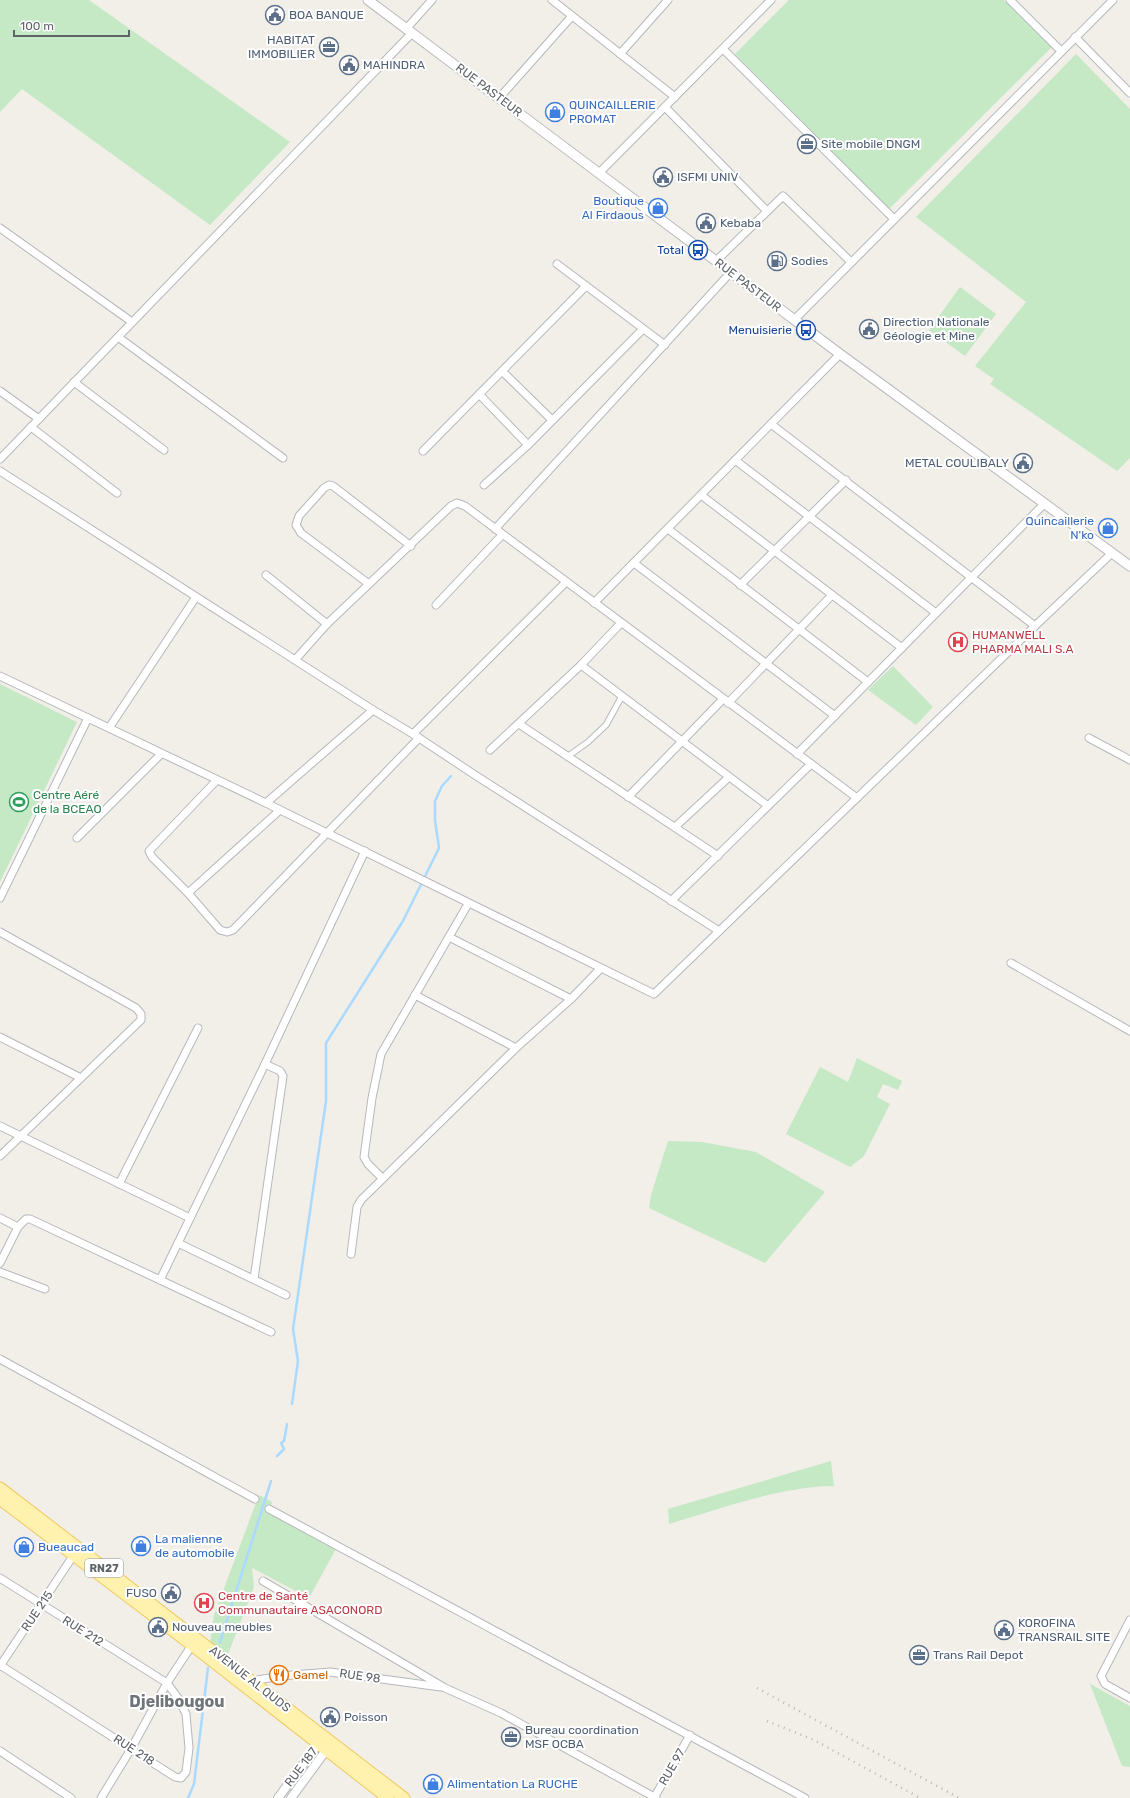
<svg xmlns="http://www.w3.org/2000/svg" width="1130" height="1798" font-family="Rubik,sans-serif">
<rect width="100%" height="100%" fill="#f1efe8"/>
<g fill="#c5e8c5">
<polygon points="0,0 89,0 290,142 210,225 22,89 0,112"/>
<polygon points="789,0 1004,0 1052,47 889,209 735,54"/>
<polygon points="1076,54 1130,109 1130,458 1117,471 990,384 994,379 975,366 1026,302 916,217"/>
<polygon points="960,287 996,314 965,356 929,330"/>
<polygon points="893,666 933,707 916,725 868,690"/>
<polygon points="0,684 77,722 0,882"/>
<polygon points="857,1058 902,1081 898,1090 883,1084 877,1097 890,1104 864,1156 850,1167 786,1134 820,1067 848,1082"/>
<polygon points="668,1141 702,1142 756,1152 825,1192 765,1263 649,1208 651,1195"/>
<path d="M831,1461L834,1486C782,1486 720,1509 669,1524L668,1509Z"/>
<polygon points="259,1495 272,1502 269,1512 336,1549 309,1598 252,1568 254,1587 227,1657 210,1644 214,1615"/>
<polygon points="1090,1684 1130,1706 1130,1767 1122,1766"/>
</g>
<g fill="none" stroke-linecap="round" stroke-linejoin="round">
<g stroke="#aadaff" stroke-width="2.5">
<polyline points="292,1404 298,1361 293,1329 326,1101 326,1043 403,921 439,848 435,820 435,801 442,786 451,776"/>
<polyline points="277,1456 284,1449 281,1443 284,1441 287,1424"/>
<polyline points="220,1642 271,1481"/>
<polyline points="188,1798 194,1784 208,1668"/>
</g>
<g stroke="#b5b8bc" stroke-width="7">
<polyline id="pedestrian" points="567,757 588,742 606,725 622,696"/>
</g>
<g stroke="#b5b8bc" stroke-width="9">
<g id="minor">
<polyline points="552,0 675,97"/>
<polyline points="1010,0 1061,51"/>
<polyline points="406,29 432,0"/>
<polyline points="1075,37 1130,93"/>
<polyline points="723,49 894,219"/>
<polyline points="620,54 668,0"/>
<polyline points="499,98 572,16"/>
<polyline points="665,107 767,211"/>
<polyline points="599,173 771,0"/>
<polyline points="0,228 132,322"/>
<polyline points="716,261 783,196 851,262"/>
<polyline points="557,264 665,345"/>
<polyline points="794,320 1113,0"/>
<polyline points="118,337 283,458"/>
<polyline points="502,371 552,420"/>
<polyline points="74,382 164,450"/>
<polyline points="0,391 39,419"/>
<polyline points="479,394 528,445"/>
<polyline points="771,424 1035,626"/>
<polyline points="31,427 117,493"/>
<polyline points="423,451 586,286"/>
<polyline points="0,459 412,33"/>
<polyline points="735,460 936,613"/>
<polyline points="0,471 373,710 413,734 478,777 719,931"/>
<polyline points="484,485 528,445 643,329"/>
<polyline points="701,495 902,648"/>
<polyline points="495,529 731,272"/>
<polyline points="668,529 868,682"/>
<polyline points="634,563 835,716"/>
<polyline points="266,575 327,624"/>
<polyline points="369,584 301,533 296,525 299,516 324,488 329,485 333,486 411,546"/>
<polyline points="740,585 846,480"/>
<polyline points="594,603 840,354"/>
<polyline points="436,605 502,535"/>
<polyline points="295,660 327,624 451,506 457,503 465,506 857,798"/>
<polyline points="581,665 768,806"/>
<polyline points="0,676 266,803 654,994 1035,626 1112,553"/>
<polyline points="728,703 832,595"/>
<polyline points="519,724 718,856"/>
<polyline points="109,728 196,597"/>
<polyline points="413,734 566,582"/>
<polyline points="1089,738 1130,760"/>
<polyline points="490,750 581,665 621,623"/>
<polyline points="797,754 1045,503"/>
<polyline points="217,780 149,851 152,857 188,893 220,930 227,932 233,930 419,738"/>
<polyline points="628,797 723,699"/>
<polyline points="266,803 373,710"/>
<polyline points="675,827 729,777"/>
<polyline points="77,838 161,754"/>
<polyline points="188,893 280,810"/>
<polyline points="0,898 88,718"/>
<polyline points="671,901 811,764"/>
<polyline points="0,932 136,1008 141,1014 141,1020 0,1156"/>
<polyline points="449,937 571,999 601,968"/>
<polyline points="1011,963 1130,1031"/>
<polyline points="415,995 516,1048 571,999"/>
<polyline points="0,1037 81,1078"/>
<polyline points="0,1126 190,1218"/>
<polyline points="382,1178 368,1164 364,1157 372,1098 381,1054 468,904"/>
<polyline points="119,1184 198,1028"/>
<polyline points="0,1218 18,1227"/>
<polyline points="178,1243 286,1295"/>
<polyline points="351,1254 357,1207 361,1200 516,1048"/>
<polyline points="0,1263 18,1227 26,1219 30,1219 271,1332"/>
<polyline points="0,1272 45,1289"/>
<polyline points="254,1279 283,1076 280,1071 265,1064"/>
<polyline points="160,1280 265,1064 365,851"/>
<polyline points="0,1359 255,1499"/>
<polyline points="269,1509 805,1798"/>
<polyline points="0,1578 167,1683 178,1698 186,1714 189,1748 186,1772 181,1778 175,1777 0,1665"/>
<polyline points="263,1581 445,1688 501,1713 656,1798"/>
<polyline points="1130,1620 1101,1676 1105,1684 1130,1698"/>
<polyline points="0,1666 75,1553"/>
<polyline points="252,1681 281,1676 330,1672 441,1687"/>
<polyline points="0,1751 71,1798"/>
<polyline points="101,1798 131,1749 167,1683 192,1645"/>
<polyline points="654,1798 690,1735"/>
</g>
</g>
<g stroke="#b5b8bc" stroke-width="10">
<g id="tertiary">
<polyline points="278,1798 321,1740"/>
<polyline points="291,1798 330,1745"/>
</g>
</g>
<g stroke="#b6babf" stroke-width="11">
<polyline id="secondary" points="368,0 840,354 1130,566"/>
</g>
<g stroke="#f2c960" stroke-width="13">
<g id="primary">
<polyline points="0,1488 404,1798"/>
<polyline points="0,1499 192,1645 388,1798"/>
</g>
</g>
<use href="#pedestrian" stroke="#fff" stroke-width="5"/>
<use href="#minor" stroke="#fff" stroke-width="7"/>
<use href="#tertiary" stroke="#fff" stroke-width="8"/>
<use href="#secondary" stroke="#fff" stroke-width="9"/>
<use href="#primary" stroke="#fff2af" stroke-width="11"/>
<g stroke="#b6b7b8" stroke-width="2.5" stroke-dasharray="1 5" stroke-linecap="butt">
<polyline points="757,1688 959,1798"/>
<polyline points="767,1721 814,1740 920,1798"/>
</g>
</g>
<defs>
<g id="civic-ring" transform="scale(1)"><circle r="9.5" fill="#fff" stroke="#5c6f8a" stroke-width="1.5"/><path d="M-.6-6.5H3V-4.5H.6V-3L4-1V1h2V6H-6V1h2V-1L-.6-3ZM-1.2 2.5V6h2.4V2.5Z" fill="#5c6f8a"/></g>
<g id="office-ring" transform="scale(1)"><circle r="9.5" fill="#fff" stroke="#5c6f8a" stroke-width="1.5"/><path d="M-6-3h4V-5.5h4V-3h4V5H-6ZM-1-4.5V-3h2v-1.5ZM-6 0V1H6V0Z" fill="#5c6f8a"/></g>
<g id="shop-ring" transform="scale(1)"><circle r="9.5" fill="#fff" stroke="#3f7fe0" stroke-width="1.5"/><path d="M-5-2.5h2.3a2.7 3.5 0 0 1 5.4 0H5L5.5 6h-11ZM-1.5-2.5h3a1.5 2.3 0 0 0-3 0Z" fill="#3f7fe0"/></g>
<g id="bus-ring" transform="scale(1)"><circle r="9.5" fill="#fff" stroke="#1a4fb4" stroke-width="1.5"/><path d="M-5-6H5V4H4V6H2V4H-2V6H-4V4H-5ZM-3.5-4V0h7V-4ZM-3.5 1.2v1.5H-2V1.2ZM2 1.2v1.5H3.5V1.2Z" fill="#1a4fb4"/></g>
<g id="fuel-ring" transform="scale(1)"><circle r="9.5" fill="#fff" stroke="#5c6f8a" stroke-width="1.5"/><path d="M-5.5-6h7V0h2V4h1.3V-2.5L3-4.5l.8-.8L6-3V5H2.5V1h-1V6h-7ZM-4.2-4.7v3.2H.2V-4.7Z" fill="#5c6f8a"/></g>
<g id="hospital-ring" transform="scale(1)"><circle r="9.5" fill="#fff" stroke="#e0444e" stroke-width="1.5"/><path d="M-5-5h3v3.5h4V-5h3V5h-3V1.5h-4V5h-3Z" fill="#e0444e"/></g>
<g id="stadium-ring" transform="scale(1)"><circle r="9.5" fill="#fff" stroke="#2e9e5b" stroke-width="1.5"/><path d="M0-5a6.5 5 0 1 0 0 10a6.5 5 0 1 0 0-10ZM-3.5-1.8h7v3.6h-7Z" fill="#2e9e5b"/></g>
<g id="restaurant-ring" transform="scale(1)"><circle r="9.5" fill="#fff" stroke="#e8710a" stroke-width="1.5"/><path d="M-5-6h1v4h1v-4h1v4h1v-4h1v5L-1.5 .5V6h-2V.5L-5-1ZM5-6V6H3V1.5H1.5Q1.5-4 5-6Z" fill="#e8710a"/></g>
</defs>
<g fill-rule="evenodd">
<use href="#civic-ring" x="275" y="15"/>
<use href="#office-ring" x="329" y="47"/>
<use href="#civic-ring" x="349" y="65"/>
<use href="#shop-ring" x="555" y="112"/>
<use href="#office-ring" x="807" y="144"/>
<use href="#civic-ring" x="663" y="177"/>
<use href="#shop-ring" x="658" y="208"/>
<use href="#civic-ring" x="706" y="223"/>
<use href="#bus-ring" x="698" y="250"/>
<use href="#fuel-ring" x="777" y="261"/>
<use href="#civic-ring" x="869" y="329"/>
<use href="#bus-ring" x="806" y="330"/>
<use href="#civic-ring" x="1023" y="463"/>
<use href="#shop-ring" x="1108" y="528"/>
<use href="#hospital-ring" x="958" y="642"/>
<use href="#stadium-ring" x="19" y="802"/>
<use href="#shop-ring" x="141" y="1546"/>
<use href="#shop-ring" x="24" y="1547"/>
<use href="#civic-ring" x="171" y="1593"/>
<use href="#hospital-ring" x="204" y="1603"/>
<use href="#civic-ring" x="158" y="1627"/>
<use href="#civic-ring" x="1004" y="1630"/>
<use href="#office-ring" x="919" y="1655"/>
<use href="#restaurant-ring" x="279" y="1675"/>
<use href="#civic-ring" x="330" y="1717"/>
<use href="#office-ring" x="511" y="1737"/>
<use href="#shop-ring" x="433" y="1784"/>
</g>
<g text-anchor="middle" stroke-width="4" stroke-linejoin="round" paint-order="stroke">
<rect fill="#fff" stroke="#8f9295" stroke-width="1" x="85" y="1559" width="38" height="18" rx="3"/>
<g font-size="11" font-weight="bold" fill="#5f6368">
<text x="104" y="1572">RN27</text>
</g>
<g font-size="12" fill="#4e5e75" stroke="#fff" text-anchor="start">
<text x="289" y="19">BOA BANQUE</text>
<text x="315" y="44" text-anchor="end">HABITAT<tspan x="315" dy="14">IMMOBILIER</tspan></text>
<text x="363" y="69">MAHINDRA</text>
<text x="821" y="148">Site mobile DNGM</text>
<text x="677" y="181">ISFMI UNIV</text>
<text x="720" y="227">Kebaba</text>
<text x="791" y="265">Sodies</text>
<text x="883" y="326">Direction Nationale<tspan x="883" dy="14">Géologie et Mine</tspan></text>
<text x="1009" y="467" text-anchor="end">METAL COULIBALY</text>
<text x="157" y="1597" text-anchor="end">FUSO</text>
<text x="1018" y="1627">KOROFINA<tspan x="1018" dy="14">TRANSRAIL SITE</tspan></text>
<text x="172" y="1631">Nouveau meubles</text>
<text x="933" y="1659">Trans Rail Depot</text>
<text x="344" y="1721">Poisson</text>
<text x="525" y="1734">Bureau coordination<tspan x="525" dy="14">MSF OCBA</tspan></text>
</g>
<g font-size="12" fill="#5f6368" stroke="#fff">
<text transform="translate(489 90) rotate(37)" y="4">RUE PASTEUR</text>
<text transform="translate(748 285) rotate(37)" y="4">RUE PASTEUR</text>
<text transform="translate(37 1611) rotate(-56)" y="4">RUE 215</text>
<text transform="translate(83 1631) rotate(32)" y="4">RUE 212</text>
<text transform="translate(360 1676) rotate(8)" y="4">RUE 98</text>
<text transform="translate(250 1679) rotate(38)" y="4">AVENUE AL QUDS</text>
<text transform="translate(134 1750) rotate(33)" y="4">RUE 218</text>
<text transform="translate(301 1767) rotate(-53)" y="4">RUE 187</text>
<text transform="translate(672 1767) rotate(-60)" y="4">RUE 97</text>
</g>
<g font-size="12" fill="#366cbe" stroke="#fff" text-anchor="start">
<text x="569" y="109">QUINCAILLERIE<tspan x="569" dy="14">PROMAT</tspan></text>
<text x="644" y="205" text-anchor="end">Boutique<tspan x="644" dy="14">Al Firdaous</tspan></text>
<text x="1094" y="525" text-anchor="end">Quincaillerie<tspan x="1094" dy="14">N'ko</tspan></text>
<text x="155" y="1543">La malienne<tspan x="155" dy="14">de automobile</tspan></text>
<text x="38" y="1551">Bueaucad</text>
<text x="447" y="1788">Alimentation La RUCHE</text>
</g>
<g font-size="12" fill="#164399" stroke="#fff" text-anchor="end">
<text x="684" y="254">Total</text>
<text x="792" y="334">Menuisierie</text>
</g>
<g font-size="12" fill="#be3a42" stroke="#fff" text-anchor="start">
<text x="972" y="639">HUMANWELL<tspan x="972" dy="14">PHARMA MALI S.A</tspan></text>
<text x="218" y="1600">Centre de Santé<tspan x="218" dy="14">Communautaire ASACONORD</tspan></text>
</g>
<g font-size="12" fill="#27864d" stroke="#fff" text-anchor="start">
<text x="33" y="799">Centre Aéré<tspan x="33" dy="14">de la BCEAO</tspan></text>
</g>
<g font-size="12" fill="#c56008" stroke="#fff" text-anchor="start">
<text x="293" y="1679">Gamel</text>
</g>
<g font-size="16" font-weight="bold" fill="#70757a" stroke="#fff">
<text x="177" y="1707">Djelibougou</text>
</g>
</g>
<path d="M14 30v6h115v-6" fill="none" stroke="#5f6368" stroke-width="2"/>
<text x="20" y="30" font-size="12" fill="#5f6368" stroke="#ffffff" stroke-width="3" paint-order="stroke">100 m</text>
</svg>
